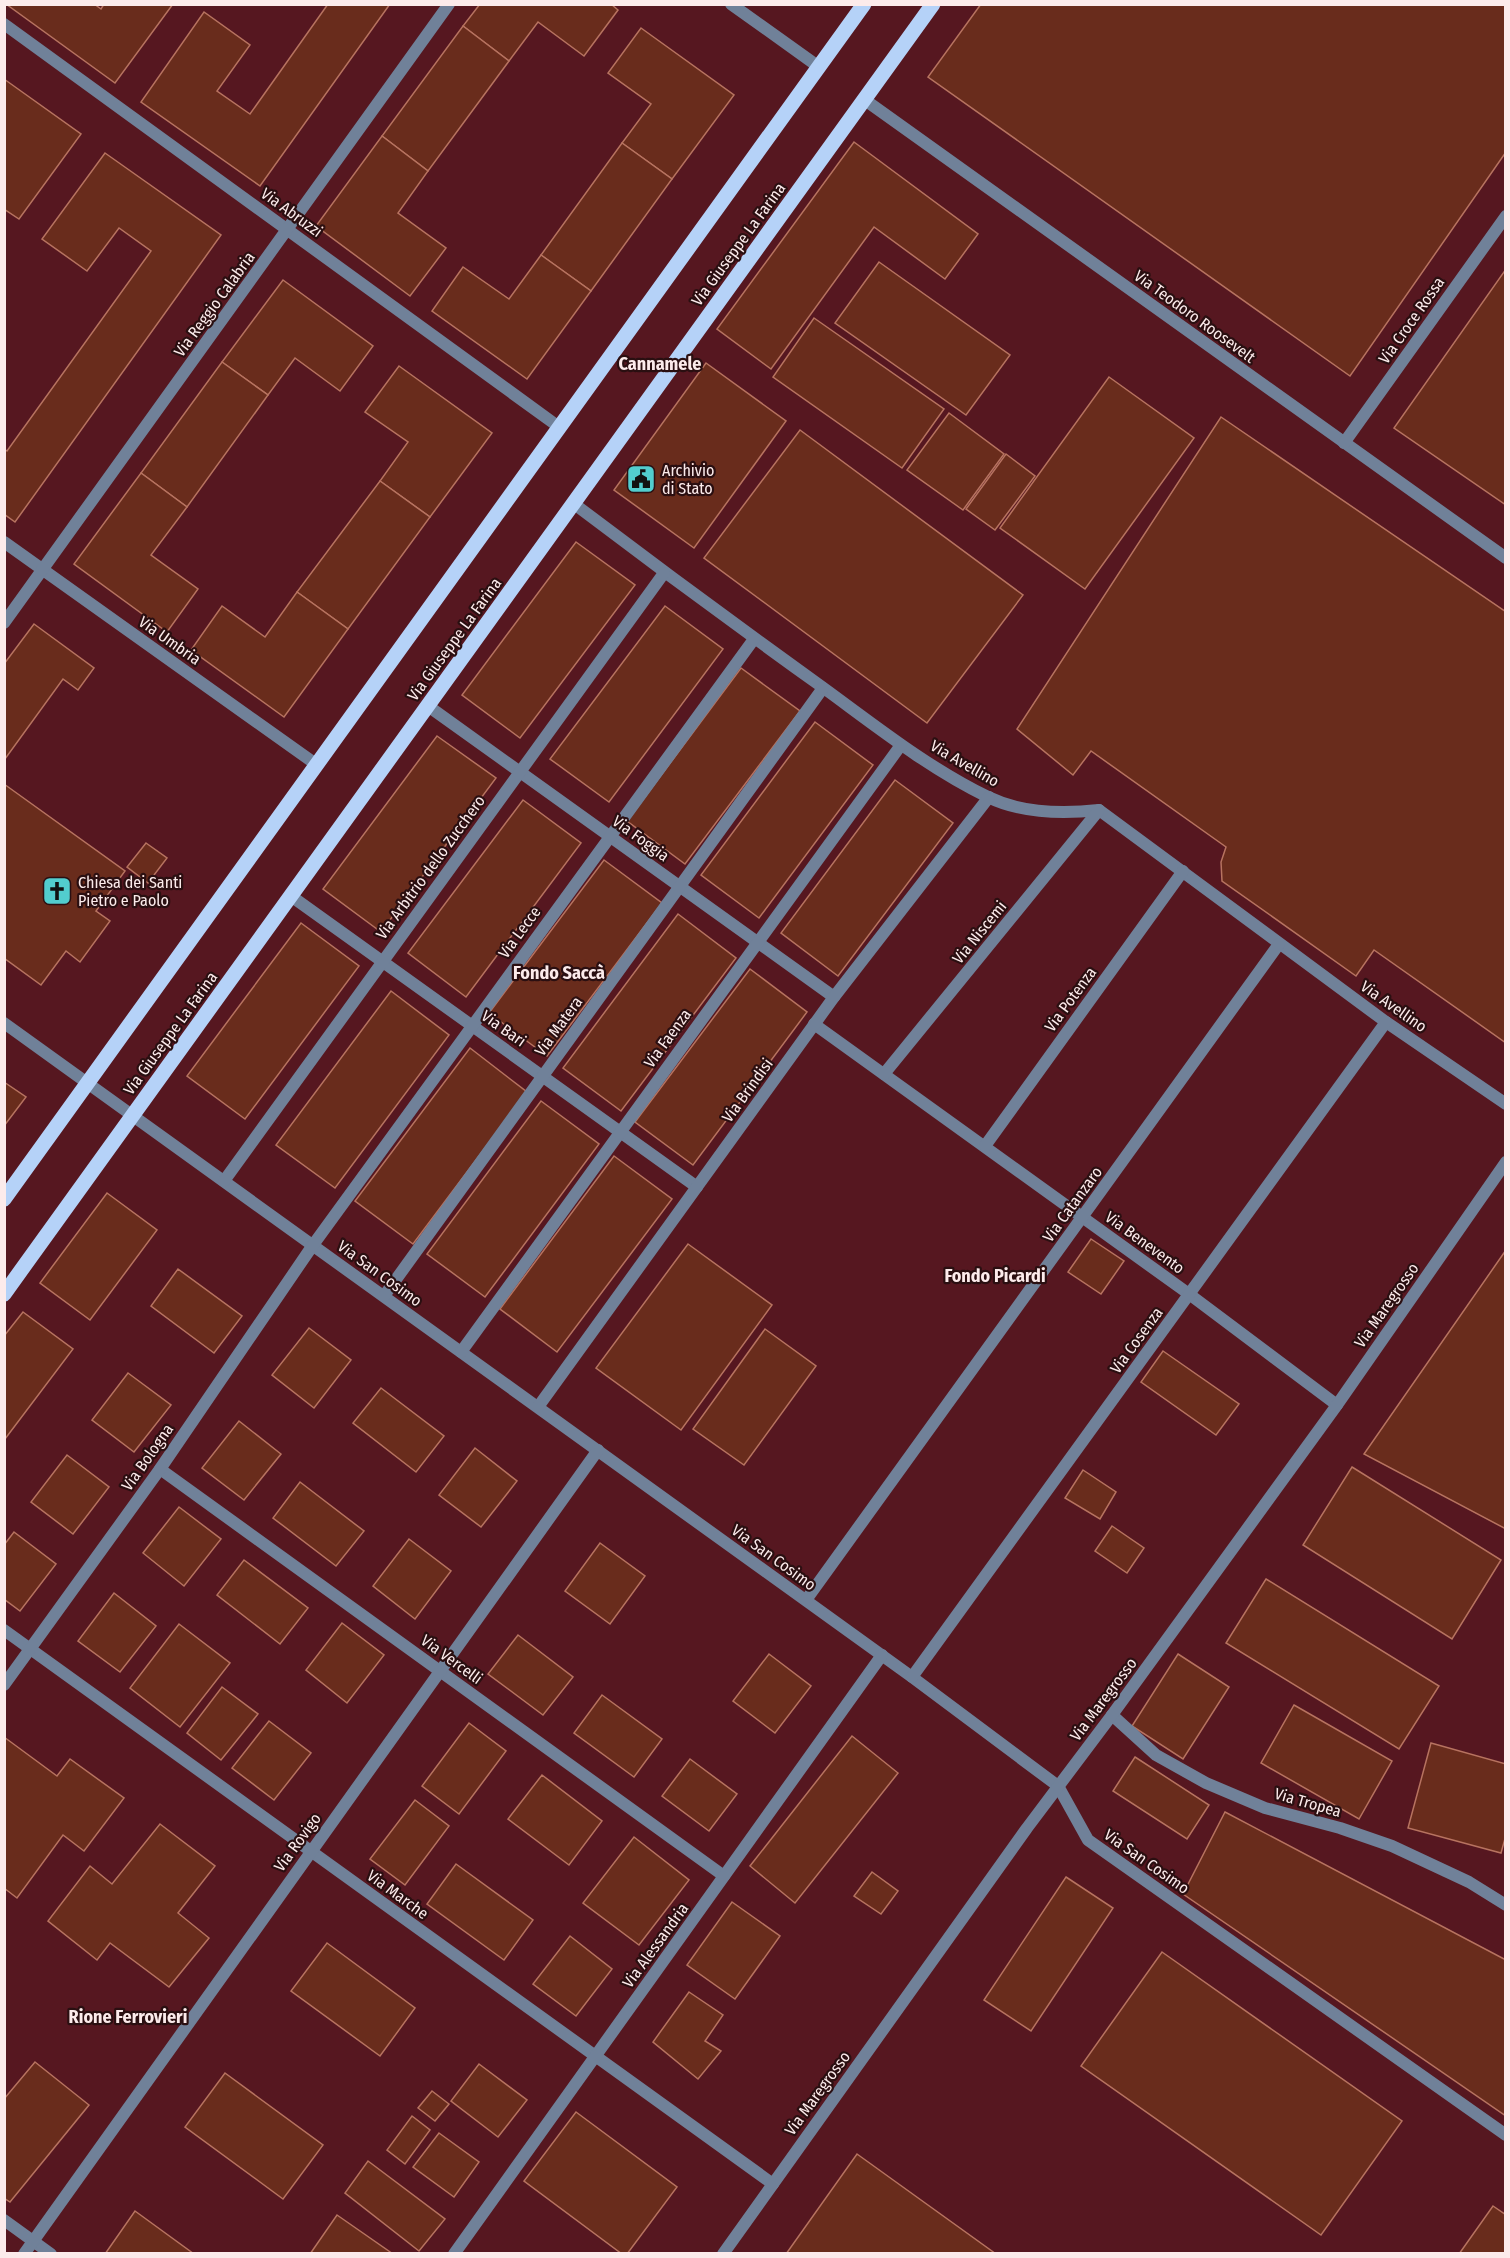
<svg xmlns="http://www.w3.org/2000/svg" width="1510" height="2258" font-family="'Fira Sans Condensed',sans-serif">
<rect width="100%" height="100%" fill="#561720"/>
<g fill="#692c1c" stroke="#b77360" stroke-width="1.5">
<polygon points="6,4 94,4 101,9 104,4 173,4 115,83"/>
<polygon points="328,4 390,4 260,186 141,102 204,12 250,45 217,91 250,114"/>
<polygon points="480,4 611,4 618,10 584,56 538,22 509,61 463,26"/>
<polygon points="981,4 1506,4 1506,152 1350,376 928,77"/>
<polygon points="463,26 509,61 428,171 382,136"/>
<polygon points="641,28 734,95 672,179 622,143 651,104 608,73"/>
<polygon points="4,79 81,134 19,219 4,209"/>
<polygon points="382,136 428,171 398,213 446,248 410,296 316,226"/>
<polygon points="854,142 978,234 945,279 874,227 771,369 717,329"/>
<polygon points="622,143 672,179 591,291 541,255"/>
<polygon points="105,153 221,235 15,522 4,514 4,449 7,451 151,251 119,228 87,271 42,239"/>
<polygon points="541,255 591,291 527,379 432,311 463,267 509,299"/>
<polygon points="879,262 1010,355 966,415 835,323"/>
<polygon points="1506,269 1506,505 1394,428"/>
<polygon points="283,280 373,346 340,391 295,358 268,395 222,362"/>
<polygon points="814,318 944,409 902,468 773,377"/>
<polygon points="222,362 268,395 187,507 141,473"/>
<polygon points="706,363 786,421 694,548 614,490"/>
<polygon points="399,366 492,433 430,517 380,481 408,442 365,412"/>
<polygon points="1109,377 1194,438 1085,589 1000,528"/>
<polygon points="949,413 1004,454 963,510 907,470"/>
<polygon points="1221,417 1506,612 1506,1043 1374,950 1356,976 1222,881 1221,862 1226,847 1091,751 1073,775 1017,729"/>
<polygon points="800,430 1023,595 927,723 704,558"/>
<polygon points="1006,454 1035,476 995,530 966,509"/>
<polygon points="141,473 187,507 151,555 198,589 167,632 74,564"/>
<polygon points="380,481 430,517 348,629 297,592"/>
<polygon points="576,542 635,585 520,738 462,695"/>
<polygon points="297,592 348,629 284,717 191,650 222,606 265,637"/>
<polygon points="665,606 723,649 609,802 550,759"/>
<polygon points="34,624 94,668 78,690 63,679 5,759 4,664"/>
<polygon points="741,668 800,711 685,864 627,821"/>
<polygon points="815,722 873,765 759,918 701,875"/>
<polygon points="437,736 496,778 381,932 323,889"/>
<polygon points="895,780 953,823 838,976 781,933"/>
<polygon points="4,784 125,871 96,911 110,921 80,962 66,951 41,985 4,958"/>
<polygon points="523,800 581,843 466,997 408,953"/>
<polygon points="146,843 167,858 148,883 127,867"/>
<polygon points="604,860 662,903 547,1056 489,1013"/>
<polygon points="678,914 736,958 621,1111 563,1068"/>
<polygon points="301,923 359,966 245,1119 187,1076"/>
<polygon points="750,969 807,1012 693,1165 635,1122"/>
<polygon points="391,991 449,1035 335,1188 276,1145"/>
<polygon points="470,1048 527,1092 413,1244 355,1201"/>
<polygon points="4,1082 26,1097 4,1126"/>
<polygon points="541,1101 599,1144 485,1297 427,1254"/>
<polygon points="614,1156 672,1199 557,1352 500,1309"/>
<polygon points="107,1193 157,1230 90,1320 40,1283"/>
<polygon points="1091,1239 1124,1261 1101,1294 1068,1272"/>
<polygon points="688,1244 772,1305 681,1430 596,1368"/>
<polygon points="1506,1250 1506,1529 1364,1454"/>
<polygon points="178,1269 242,1316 214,1353 151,1306"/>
<polygon points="23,1312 73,1349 5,1439 4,1336"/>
<polygon points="309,1328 351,1360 314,1408 272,1375"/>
<polygon points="765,1329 816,1366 744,1465 693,1429"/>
<polygon points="1163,1351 1239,1404 1216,1435 1141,1382"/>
<polygon points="128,1373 171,1405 134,1452 92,1420"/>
<polygon points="381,1388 444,1436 416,1472 353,1423"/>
<polygon points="239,1421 281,1454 244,1500 202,1468"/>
<polygon points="475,1448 517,1481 481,1527 439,1495"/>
<polygon points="67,1455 109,1487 73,1534 31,1502"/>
<polygon points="1352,1467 1501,1560 1452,1639 1303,1545"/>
<polygon points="1083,1470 1116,1492 1100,1519 1065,1498"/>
<polygon points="300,1482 364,1531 336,1566 273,1518"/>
<polygon points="179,1507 221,1539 184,1586 143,1553"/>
<polygon points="1112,1526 1144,1548 1127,1573 1095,1551"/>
<polygon points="14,1532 56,1564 20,1611 4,1599 4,1545"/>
<polygon points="409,1539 451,1571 415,1619 373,1586"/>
<polygon points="600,1543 645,1576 610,1624 565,1591"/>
<polygon points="244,1560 308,1608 280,1644 217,1595"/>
<polygon points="1266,1579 1439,1686 1399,1749 1226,1643"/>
<polygon points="114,1593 156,1626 120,1672 78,1641"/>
<polygon points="342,1623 384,1655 347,1703 306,1670"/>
<polygon points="179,1624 230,1663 180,1727 130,1688"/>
<polygon points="518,1635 573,1677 543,1715 488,1674"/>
<polygon points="769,1654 811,1686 775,1733 733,1701"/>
<polygon points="1178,1654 1229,1687 1183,1759 1132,1726"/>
<polygon points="222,1687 258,1714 221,1760 187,1733"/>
<polygon points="602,1695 662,1739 634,1777 574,1733"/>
<polygon points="1294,1705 1392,1761 1359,1819 1261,1763"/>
<polygon points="269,1721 311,1753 274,1800 232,1768"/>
<polygon points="469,1723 506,1751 459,1814 422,1786"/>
<polygon points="852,1736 898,1773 795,1903 750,1866"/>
<polygon points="4,1737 57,1776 70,1759 124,1798 84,1851 63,1835 17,1898 4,1888"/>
<polygon points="1431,1743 1506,1764 1506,1835 1501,1853 1408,1828"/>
<polygon points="1135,1757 1209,1805 1187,1839 1113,1791"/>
<polygon points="690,1759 737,1794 709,1831 662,1796"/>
<polygon points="542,1775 602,1821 569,1865 508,1819"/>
<polygon points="415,1800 449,1826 405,1885 370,1859"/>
<polygon points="1225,1812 1506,1960 1506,2116 1183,1894"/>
<polygon points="160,1824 215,1866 178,1913 209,1938 169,1987 110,1943 97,1960 48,1921 90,1866 112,1884"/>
<polygon points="634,1837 689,1880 639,1945 583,1903"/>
<polygon points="456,1864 533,1920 504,1960 427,1904"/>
<polygon points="872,1872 898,1891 881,1914 854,1896"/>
<polygon points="1066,1877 1113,1908 1031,2031 984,2000"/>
<polygon points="732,1902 780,1936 735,1999 687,1965"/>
<polygon points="570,1936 612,1969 576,2016 533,1984"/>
<polygon points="327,1943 415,2008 380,2056 291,1991"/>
<polygon points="1162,1952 1402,2121 1321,2235 1081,2066"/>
<polygon points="689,1992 723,2015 705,2041 721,2051 698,2079 653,2042"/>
<polygon points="35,2062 89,2105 10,2202 4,2198 4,2099"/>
<polygon points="479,2064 527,2100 498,2137 451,2101"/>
<polygon points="225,2073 323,2145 283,2199 185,2127"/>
<polygon points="432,2091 449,2104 435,2121 418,2108"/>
<polygon points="576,2112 677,2187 627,2254 622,2254 524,2181"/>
<polygon points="412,2116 430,2130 405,2164 387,2150"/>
<polygon points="439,2133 479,2162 454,2197 413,2167"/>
<polygon points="857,2154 996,2254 786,2254"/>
<polygon points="368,2161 445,2219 419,2251 345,2193"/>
<polygon points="1493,2206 1506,2215 1506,2254 1459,2254"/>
<polygon points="135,2211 194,2254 105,2254"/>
<polygon points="337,2215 393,2254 310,2254"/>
</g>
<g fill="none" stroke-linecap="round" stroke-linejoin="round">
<g stroke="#708199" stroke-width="12">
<polyline points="731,4 819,67"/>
<polyline points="4,24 559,427"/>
<polyline points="865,100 1506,558"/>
<polyline points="1344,443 1506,216"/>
<path d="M573,503C656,566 740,628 825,689C877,727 930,769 988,797C1021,813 1063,814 1099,810L1386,1022L1506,1104"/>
<polyline points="4,542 317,765"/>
<polyline points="4,623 449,4"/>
<polyline points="428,706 834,997"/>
<polyline points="291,896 697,1187"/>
<polyline points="4,1023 912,1677 1058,1786 1088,1840 1506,2135"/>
<polyline points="814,1024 1189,1294 1337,1405"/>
<polyline points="884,1074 1099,810"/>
<polyline points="985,1146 1183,871"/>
<polyline points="224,1181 664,573"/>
<polyline points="384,1296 823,688"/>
<polyline points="461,1352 901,745"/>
<polyline points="538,1407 834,997 989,797"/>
<polyline points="160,1469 724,1876"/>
<polyline points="806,1600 1279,944"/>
<polyline points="4,1630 773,2184"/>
<polyline points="912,1677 1386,1022"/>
<polyline points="4,1685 160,1469 313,1245 754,639"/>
<polyline points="1112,1715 1156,1755 1206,1783 1265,1808 1340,1828 1392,1846 1469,1882 1506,1905"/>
<polyline points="4,2220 51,2254"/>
<polyline points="24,2254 598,1450"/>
<polyline points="454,2254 882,1655"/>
<polyline points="723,2254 1027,1828 1112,1715 1337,1405 1506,1162"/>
</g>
<g stroke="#b5d2f8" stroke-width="15">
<polyline points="4,1199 864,4"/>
<polyline points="4,1294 933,4"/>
</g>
</g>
<defs>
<g id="civic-square" transform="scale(1.5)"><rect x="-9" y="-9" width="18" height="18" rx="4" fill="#52cdce" stroke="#2a0f11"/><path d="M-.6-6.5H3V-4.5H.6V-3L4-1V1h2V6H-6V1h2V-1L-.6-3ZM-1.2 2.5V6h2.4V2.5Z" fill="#111"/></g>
<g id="church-square" transform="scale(1.5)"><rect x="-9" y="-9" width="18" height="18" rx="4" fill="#52cdce" stroke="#2a0f11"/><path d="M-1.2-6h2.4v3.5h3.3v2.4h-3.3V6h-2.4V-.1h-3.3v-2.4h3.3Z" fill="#111"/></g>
</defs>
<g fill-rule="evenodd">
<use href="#civic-square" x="641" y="479"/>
<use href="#church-square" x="57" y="891"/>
</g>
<g text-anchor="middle" stroke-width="4.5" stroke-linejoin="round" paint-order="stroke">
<g font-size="16" fill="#fcebeb" stroke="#2a0f11">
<text transform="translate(292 212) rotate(36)" y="6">Via Abruzzi</text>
<text transform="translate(738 244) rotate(-54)" y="6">Via Giuseppe La Farina</text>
<text transform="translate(214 304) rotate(-54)" y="6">Via Reggio Calabria</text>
<text transform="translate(1195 316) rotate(36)" y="6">Via Teodoro Roosevelt</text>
<text transform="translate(1411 320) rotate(-55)" y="6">Via Croce Rossa</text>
<text transform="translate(454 639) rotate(-54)" y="6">Via Giuseppe La Farina</text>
<text transform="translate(170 640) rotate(35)" y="6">Via Umbria</text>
<text transform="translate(965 763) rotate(30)" y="6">Via Avellino</text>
<text transform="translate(641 838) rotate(36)" y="6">Via Foggia</text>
<text transform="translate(430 867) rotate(-54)" y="6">Via Arbitrio dello Zucchero</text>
<text transform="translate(519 932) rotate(-54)" y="6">Via Lecce</text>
<text transform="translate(979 932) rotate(-51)" y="6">Via Niscemi</text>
<text transform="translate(1070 999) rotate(-54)" y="6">Via Potenza</text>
<text transform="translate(1394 1006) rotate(35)" y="6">Via Avellino</text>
<text transform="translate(558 1026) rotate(-54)" y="6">Via Matera</text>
<text transform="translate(504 1028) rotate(35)" y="6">Via Bari</text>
<text transform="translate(170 1033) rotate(-54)" y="6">Via Giuseppe La Farina</text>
<text transform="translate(667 1038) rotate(-54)" y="6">Via Faenza</text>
<text transform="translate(747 1090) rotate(-54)" y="6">Via Brindisi</text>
<text transform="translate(1072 1204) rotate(-54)" y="6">Via Catanzaro</text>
<text transform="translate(1145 1242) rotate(36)" y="6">Via Benevento</text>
<text transform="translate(380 1273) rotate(36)" y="6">Via San Cosimo</text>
<text transform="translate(1386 1305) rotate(-55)" y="6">Via Maregrosso</text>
<text transform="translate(1136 1340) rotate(-54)" y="6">Via Cosenza</text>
<text transform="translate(147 1457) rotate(-55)" y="6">Via Bologna</text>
<text transform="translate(774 1557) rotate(36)" y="6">Via San Cosimo</text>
<text transform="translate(452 1659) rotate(36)" y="6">Via Vercelli</text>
<text transform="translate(1103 1699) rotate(-53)" y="6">Via Maregrosso</text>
<text transform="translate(1308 1802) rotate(16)" y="6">Via Tropea</text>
<text transform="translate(297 1842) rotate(-54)" y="6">Via Rovigo</text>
<text transform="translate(1147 1861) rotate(35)" y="6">Via San Cosimo</text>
<text transform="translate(398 1894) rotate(36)" y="6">Via Marche</text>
<text transform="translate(655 1945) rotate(-54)" y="6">Via Alessandria</text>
<text transform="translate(817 2093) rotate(-54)" y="6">Via Maregrosso</text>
</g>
<g font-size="16" fill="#fcebeb" stroke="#2a0f11" text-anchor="start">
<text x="662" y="476">Archivio<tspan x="662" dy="18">di Stato</tspan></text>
<text x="78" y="888">Chiesa dei Santi<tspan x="78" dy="18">Pietro e Paolo</tspan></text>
</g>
<g font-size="18" font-weight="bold" fill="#fcebeb" stroke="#2a0f11">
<text x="660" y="370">Cannamele</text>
<text x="559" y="979">Fondo Saccà</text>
<text x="995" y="1282">Fondo Picardi</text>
<text x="128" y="2023">Rione Ferrovieri</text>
</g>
</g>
<rect width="1510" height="2258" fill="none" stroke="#fcebeb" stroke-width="12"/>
</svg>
